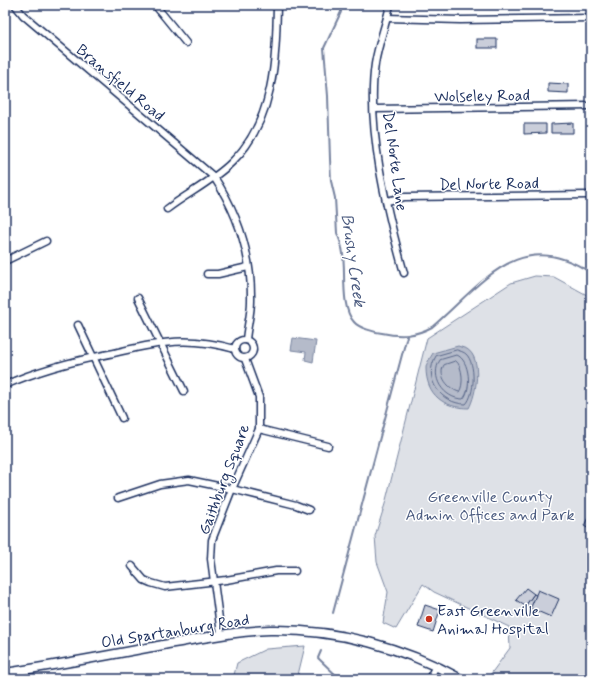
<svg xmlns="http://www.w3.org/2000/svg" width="596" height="684" font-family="Mynerve,sans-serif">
<rect width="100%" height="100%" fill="#fff"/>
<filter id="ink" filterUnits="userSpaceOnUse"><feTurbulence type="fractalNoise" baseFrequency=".025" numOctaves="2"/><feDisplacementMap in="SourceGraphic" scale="8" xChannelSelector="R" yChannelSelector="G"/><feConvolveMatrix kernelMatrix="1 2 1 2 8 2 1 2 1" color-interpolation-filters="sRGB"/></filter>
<g filter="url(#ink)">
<g fill="#dee1e7" stroke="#7c88a2">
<polygon points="535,276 554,277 587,295 591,300 591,679 487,679 510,648 509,627 434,592 423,584 396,629 383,623 388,592 377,562 375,536 385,504 427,338 511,283"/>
<polygon points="305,646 297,679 233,679 237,663 266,649"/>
</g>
<g fill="#b5bbca" stroke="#77839f">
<polygon points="293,338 316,341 313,362 305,360 306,352 291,350"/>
<path d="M458,346C461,347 464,348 467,349C483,359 476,395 469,408C444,408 426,395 426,368C426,363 431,357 433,353Z"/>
</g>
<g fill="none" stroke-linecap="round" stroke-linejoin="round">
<g stroke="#596789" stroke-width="1">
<path d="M457,350C460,351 464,352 466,354C476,363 475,395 466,404C441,404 422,379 436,356Z"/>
<path d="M457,355C470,360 472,390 463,399C444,399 429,377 440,360Z"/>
<path d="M456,361C463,366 464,386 459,392C449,389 437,376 444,365Z"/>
</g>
<g stroke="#77839f" stroke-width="2">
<path d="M341,5V12L324,48L328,96L330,159L331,181L335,198L337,233C339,238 341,243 342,248C347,269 339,305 354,322C359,328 374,332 382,333C401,337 415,336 432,327C482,284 520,225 591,273"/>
<polyline points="333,613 407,336"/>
<polyline points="321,651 318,658 340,679"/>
</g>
</g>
<g fill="#caceda" stroke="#1b2f5e">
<rect x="477" y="39" width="20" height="9"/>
<polygon points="548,83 568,84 568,93 548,92"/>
<polygon points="573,123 573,133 551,133 551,124"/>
<polygon points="524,124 546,124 546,133 524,134"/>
<polygon points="591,511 591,530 584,526"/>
<polygon points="526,588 534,594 525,606 516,600"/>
<polygon points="538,590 559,599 551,617 530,608"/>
<polygon points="534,594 536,595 531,607 526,605"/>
<polygon points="425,605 440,610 433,632 418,627"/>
</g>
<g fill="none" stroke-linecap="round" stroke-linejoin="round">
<g stroke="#1b2f5e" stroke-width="9">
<g id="minor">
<path d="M15,5L23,15L214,177C238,214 252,255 251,301C251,314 247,327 246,340"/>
<polyline points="155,5 186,43"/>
<path d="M390,5C386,25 378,44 375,64C366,127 387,212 404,273"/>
<polyline points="387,18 460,20 591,18"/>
<polyline points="374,109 591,106"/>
<polyline points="387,201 404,197 591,195"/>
<path d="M167,209C188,193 213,181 232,162C274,121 276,61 277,5"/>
<polyline points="5,261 46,241"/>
<polyline points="207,274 218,274 248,267"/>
<polyline points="138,298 184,391"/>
<polyline points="78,325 122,418"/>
<circle cx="244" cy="349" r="9"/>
<path d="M5,385C39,370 73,361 109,354C158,343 184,335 235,349"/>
<polyline points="259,429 328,446"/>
<polyline points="118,498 160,484 189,480 232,489 296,505 309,510"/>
<polyline points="132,566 144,580 151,583 165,587 226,580 276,571 295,571"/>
<polyline points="221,634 211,559 212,540 232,489 259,429 259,397 245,359"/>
<polyline points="429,679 436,666"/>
</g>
</g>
<g stroke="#1b2f5e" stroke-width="11">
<path id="secondary" d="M5,673C58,665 110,655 163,645C199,639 234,631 270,630C337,629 403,647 461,679"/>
</g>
<use href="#minor" stroke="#fff" stroke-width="6"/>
<use href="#secondary" stroke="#fff" stroke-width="8"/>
</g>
</g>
<circle fill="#c8321e" stroke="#fff" stroke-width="1.5" cx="429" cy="619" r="4"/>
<g text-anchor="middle" stroke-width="3" stroke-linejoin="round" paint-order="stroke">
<g font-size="16" fill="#1b2f5e" stroke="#fff">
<text transform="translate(121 82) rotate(40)" y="6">Bransfield Road</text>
<text transform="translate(482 95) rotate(-1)" y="6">Wolseley Road</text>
<text transform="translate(396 161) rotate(82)" y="6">Del Norte Lane</text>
<text transform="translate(489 183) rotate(-1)" y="6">Del Norte Road</text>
<text transform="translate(223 479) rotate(-69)" y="6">Gaithburg Square</text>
<text transform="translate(175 630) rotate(-9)" y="6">Old Spartanburg Road</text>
</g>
<g font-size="16" fill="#4c5c80" stroke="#fff">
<text x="490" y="502">Greenville County<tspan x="490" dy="18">Admin Offices and Park</tspan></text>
</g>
<g font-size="16" fill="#1b2f5e" stroke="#fff" text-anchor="start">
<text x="437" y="616">East Greenville<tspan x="437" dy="18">Animal Hospital</tspan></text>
</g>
<g font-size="17" font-style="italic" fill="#49597e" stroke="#fff">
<text transform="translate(354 260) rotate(82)" y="6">Brushy Creek</text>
</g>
</g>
<rect width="596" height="684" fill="none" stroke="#fff" stroke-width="20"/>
<rect x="10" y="10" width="576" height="664" fill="none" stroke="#1b2f5e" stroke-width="1.5" filter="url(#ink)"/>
</svg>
